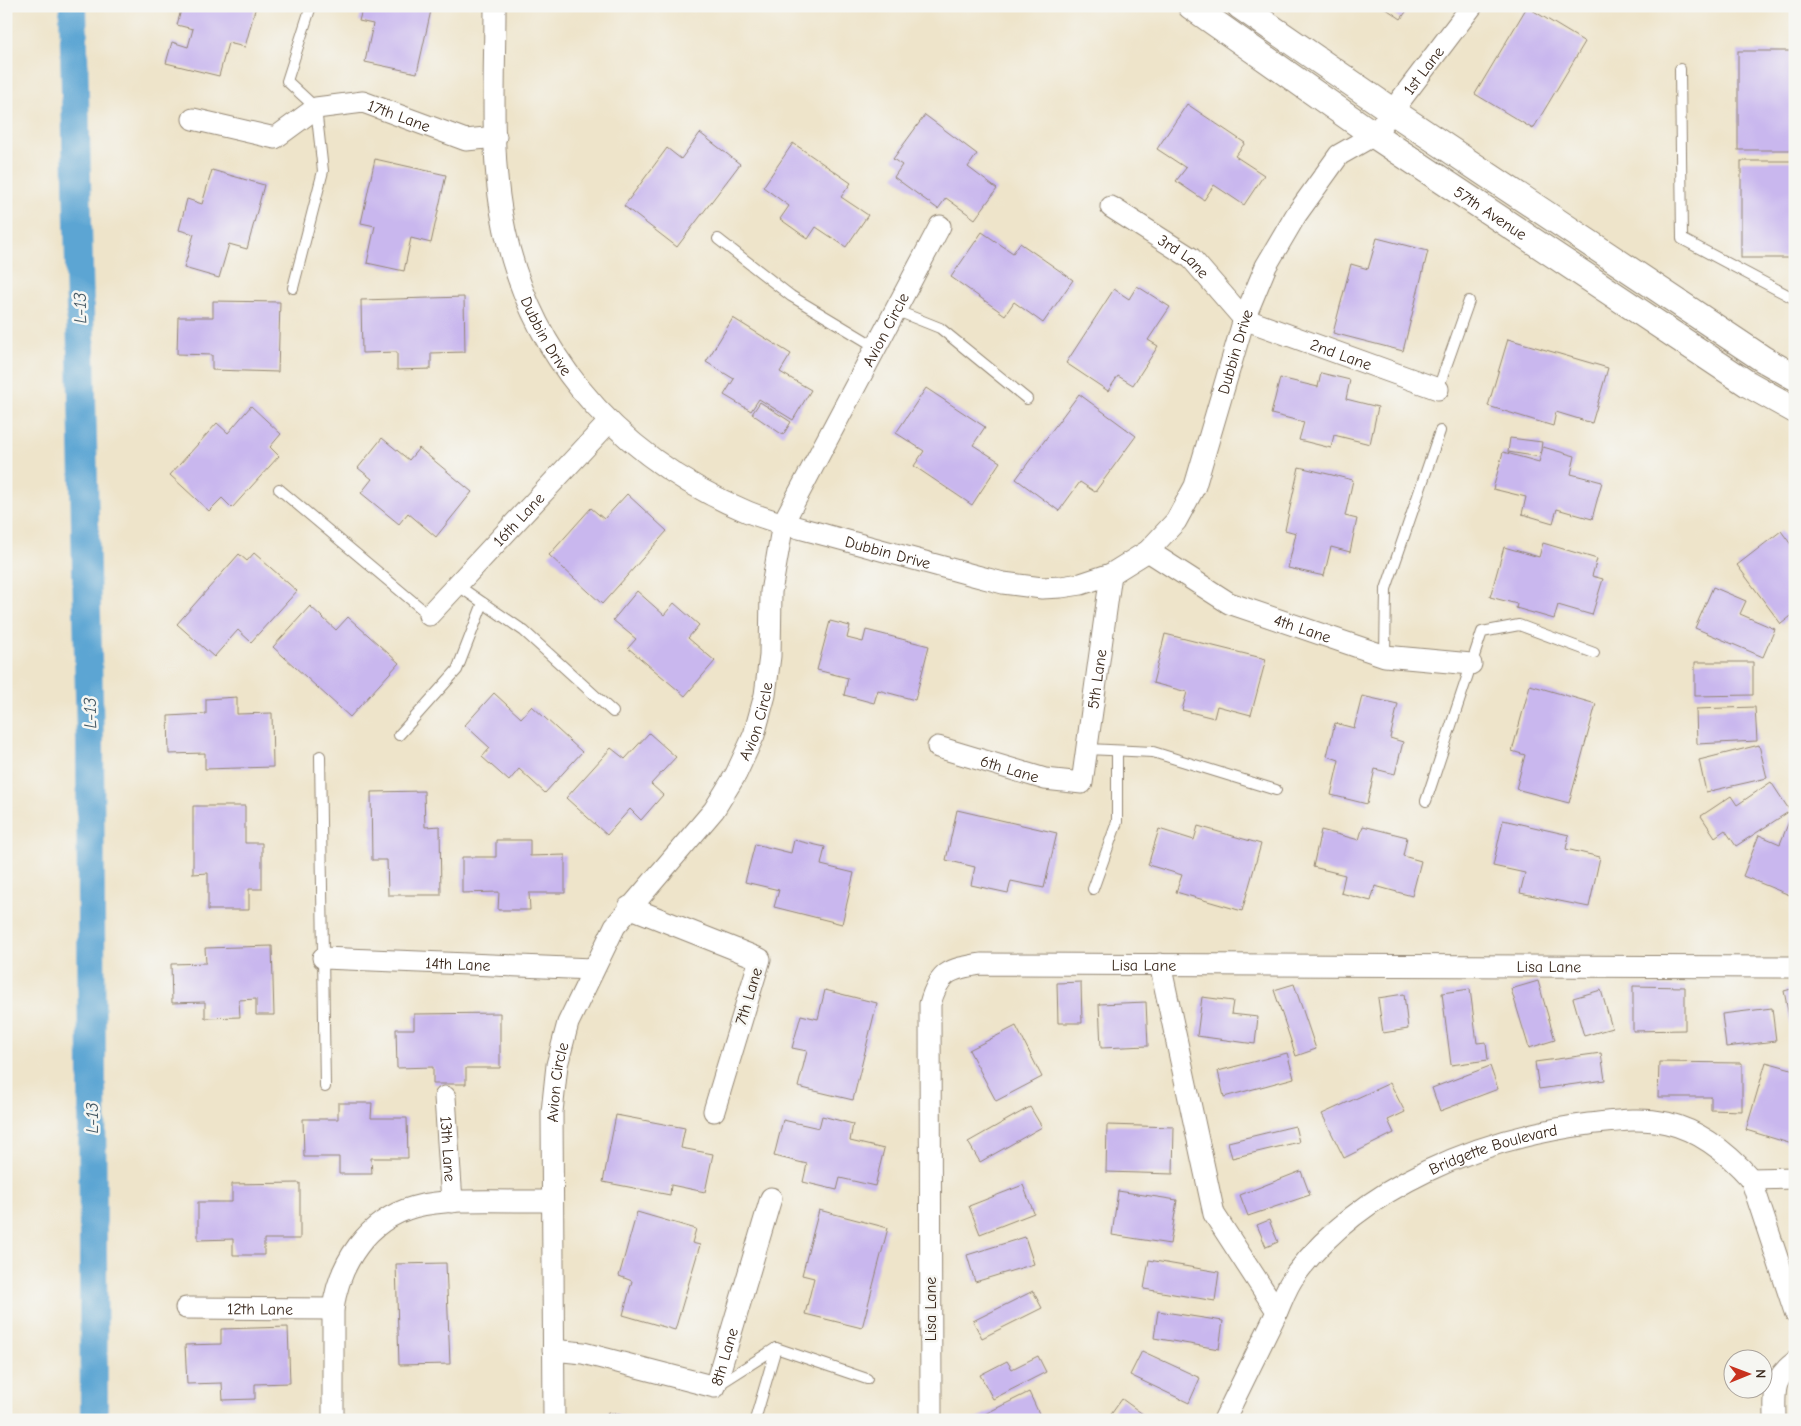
<svg xmlns="http://www.w3.org/2000/svg" width="1801" height="1426" font-family="'Comic Neue',sans-serif">
<rect width="100%" height="100%" fill="#f6f6f2"/>
<filter id="ink" filterUnits="userSpaceOnUse"><feTurbulence type="fractalNoise" baseFrequency=".02" numOctaves="2"/><feDisplacementMap in="SourceGraphic" scale="10" xChannelSelector="R" yChannelSelector="G"/><feConvolveMatrix kernelMatrix="1 2 1 2 8 2 1 2 1" color-interpolation-filters="sRGB"/></filter>
<filter id="wash" filterUnits="userSpaceOnUse"><feTurbulence type="fractalNoise" baseFrequency=".0096" numOctaves="4" result="noise"/><feDisplacementMap in="SourceGraphic" scale="20" xChannelSelector="R" yChannelSelector="G"/><feGaussianBlur stdDeviation="1.12" result="paint"/><feColorMatrix in="noise" values="0 0 0 0 0 0 0 0 0 0 0 0 0 0 0 0 0 1.4 0 .05"/><feComposite in="paint" operator="in"/></filter>
<g filter="url(#wash)">
<rect width="100%" height="100%" fill="#eee4ca"/>
<g fill="none" stroke-linecap="round" stroke-linejoin="round">
<polyline stroke="#5ba5d3" stroke-width="28" points="73,6 90,741 94,1420"/>
</g>
<g id="blocks">
<g fill="#c9b7ee">
<polygon points="182,6 256,6 245,47 228,43 219,76 166,63 172,42 188,47 193,29 177,25"/>
<polygon points="363,6 432,6 417,73 365,62 373,24 359,21"/>
<polygon points="1382,6 1410,6 1401,19"/>
<polygon points="1527,7 1585,42 1533,129 1475,94"/>
<rect x="1738" y="51" width="57" height="99"/>
<polygon points="1187,104 1245,143 1235,156 1264,175 1244,205 1214,185 1204,200 1176,181 1186,168 1157,149"/>
<polygon points="925,115 977,154 968,167 997,189 975,219 946,198 938,209 894,177 902,165 893,159"/>
<polygon points="700,133 740,164 677,247 624,206 667,148 681,159"/>
<polygon points="793,143 851,183 841,197 868,215 846,247 816,227 808,239 780,219 789,206 763,187"/>
<polygon points="375,159 446,175 431,243 411,238 404,271 367,263 375,226 361,223"/>
<rect x="1741" y="161" width="54" height="97"/>
<polygon points="212,170 264,185 247,249 229,244 219,278 184,268 194,234 179,230 187,199 202,204"/>
<polygon points="982,232 1013,253 1020,243 1073,280 1043,323 1014,302 1005,315 951,277"/>
<polygon points="1377,238 1428,251 1403,351 1333,333 1351,264 1368,269"/>
<polygon points="1137,286 1170,307 1148,340 1158,346 1133,385 1118,376 1108,391 1066,363 1114,289 1129,299"/>
<polygon points="464,297 465,352 431,353 431,369 397,370 397,352 362,353 361,300"/>
<polygon points="213,301 280,302 278,372 212,370 212,355 177,354 178,317 213,317"/>
<polygon points="733,318 791,354 780,372 811,390 793,420 759,399 751,411 724,395 734,379 706,362"/>
<polygon points="1508,339 1608,368 1592,423 1556,412 1553,426 1488,406"/>
<polygon points="1321,373 1350,380 1346,399 1378,407 1370,444 1334,435 1331,448 1299,440 1304,422 1271,414 1280,378 1318,387"/>
<polygon points="926,388 985,427 973,445 1000,462 972,505 914,466 924,451 896,433"/>
<polygon points="1079,394 1136,436 1095,492 1080,482 1059,511 1016,479"/>
<polygon points="760,402 791,422 783,435 752,414"/>
<polygon points="251,406 281,434 270,447 279,456 232,508 222,498 209,511 170,475 217,423 228,433"/>
<polygon points="382,438 409,460 419,448 472,492 436,537 408,513 399,524 361,493 372,479 358,468"/>
<polygon points="1510,438 1542,442 1540,457 1508,452"/>
<polygon points="1543,447 1575,456 1571,474 1602,482 1592,519 1557,509 1553,523 1522,514 1526,497 1493,489 1503,452 1539,462"/>
<polygon points="1299,467 1353,480 1345,516 1357,519 1350,552 1331,547 1324,576 1288,568 1296,533 1285,530"/>
<polygon points="627,494 667,531 602,604 549,555 591,508 604,519"/>
<polygon points="1781,531 1795,550 1795,574 1793,575 1795,578 1795,613 1781,624 1737,565"/>
<polygon points="1543,543 1597,559 1592,576 1603,579 1592,615 1558,605 1554,619 1516,608 1517,604 1490,597 1504,547 1539,557"/>
<polygon points="254,553 297,591 251,642 238,630 214,657 177,624 239,554 247,561"/>
<polygon points="1713,587 1746,601 1740,614 1775,629 1763,657 1695,628"/>
<polygon points="637,591 664,615 674,603 699,625 688,638 715,661 685,696 628,648 636,639 613,620"/>
<polygon points="310,606 336,630 348,617 399,663 350,717 273,647"/>
<polygon points="830,621 850,626 847,638 863,642 866,630 929,646 915,700 878,690 874,703 844,695 848,678 817,670"/>
<polygon points="1165,634 1266,659 1251,715 1217,706 1214,718 1182,710 1187,692 1153,683"/>
<polygon points="1695,662 1753,662 1753,695 1695,696"/>
<polygon points="1530,685 1596,704 1569,803 1516,789 1525,755 1512,751"/>
<polygon points="494,693 521,718 532,706 582,752 545,793 519,769 509,781 482,757 490,748 465,725"/>
<polygon points="1362,696 1398,704 1390,738 1403,742 1395,774 1375,769 1367,804 1331,795 1339,760 1327,756 1335,723 1354,728"/>
<polygon points="237,697 237,714 272,713 273,767 205,769 205,753 169,754 168,716 206,714 206,699"/>
<polygon points="1755,707 1757,741 1697,744 1696,709"/>
<polygon points="649,733 676,757 651,784 663,795 641,820 630,809 607,835 566,798 611,748 625,759"/>
<polygon points="1759,745 1767,778 1706,792 1699,760"/>
<polygon points="1771,782 1790,811 1736,846 1725,830 1715,837 1701,816 1731,796 1737,805"/>
<polygon points="424,791 425,827 440,826 441,895 388,895 387,860 372,860 371,792"/>
<polygon points="193,806 245,806 245,843 262,843 262,889 249,889 249,910 208,910 208,873 193,874"/>
<polygon points="957,810 1057,833 1044,888 1011,881 1008,893 971,885 975,867 946,860"/>
<polygon points="1792,814 1795,816 1795,891 1792,896 1743,876 1759,835 1780,844"/>
<polygon points="1503,820 1569,835 1566,849 1600,857 1589,907 1520,893 1525,873 1493,866"/>
<polygon points="1198,826 1261,844 1242,911 1176,892 1182,875 1148,865 1159,829 1194,840"/>
<polygon points="1363,826 1407,837 1403,856 1421,861 1412,896 1375,886 1371,901 1341,893 1345,875 1313,867 1321,830 1359,840"/>
<polygon points="496,840 530,840 530,856 565,855 565,893 529,893 530,910 498,910 499,892 462,893 462,857 496,857"/>
<polygon points="794,840 825,847 821,865 854,873 842,924 774,907 779,890 745,882 755,844 791,853"/>
<polygon points="272,946 274,1015 256,1015 256,999 239,1000 240,1017 205,1018 205,1002 172,1003 171,964 206,963 205,948"/>
<polygon points="1538,981 1555,1040 1529,1048 1511,989"/>
<polygon points="1081,982 1082,1023 1058,1023 1057,983"/>
<polygon points="1294,984 1316,1049 1296,1056 1274,990"/>
<polygon points="1633,986 1685,987 1685,1030 1633,1031"/>
<polygon points="1795,988 1795,1041 1794,1041 1784,991"/>
<polygon points="1470,989 1477,1043 1486,1042 1488,1060 1451,1065 1442,993"/>
<polygon points="825,990 877,1003 853,1100 798,1087 807,1051 792,1048 801,1015 818,1019"/>
<polygon points="1601,990 1612,1028 1584,1036 1573,998"/>
<polygon points="1404,994 1408,1029 1383,1033 1378,998"/>
<polygon points="1202,997 1233,1001 1231,1014 1258,1017 1255,1044 1197,1036"/>
<polygon points="1146,1002 1148,1046 1101,1048 1099,1004"/>
<polygon points="1772,1008 1776,1041 1726,1047 1722,1014"/>
<polygon points="500,1013 500,1068 466,1068 466,1084 433,1084 433,1067 397,1068 396,1029 414,1029 414,1014"/>
<polygon points="1016,1026 1042,1077 996,1101 969,1050"/>
<polygon points="1287,1053 1294,1078 1224,1097 1218,1071"/>
<polygon points="1601,1053 1605,1080 1539,1089 1535,1062"/>
<polygon points="1659,1062 1742,1063 1742,1111 1711,1110 1711,1097 1658,1097"/>
<polygon points="1766,1062 1795,1070 1795,1137 1792,1144 1746,1130"/>
<polygon points="1490,1066 1498,1089 1440,1111 1432,1088"/>
<polygon points="1390,1083 1405,1112 1388,1120 1394,1133 1344,1158 1322,1114"/>
<polygon points="338,1103 372,1103 371,1118 407,1118 408,1158 371,1158 372,1174 339,1174 339,1157 304,1157 303,1119 338,1119"/>
<polygon points="1030,1107 1042,1127 980,1162 968,1142"/>
<polygon points="616,1115 685,1128 681,1148 713,1154 705,1192 671,1185 670,1195 603,1182"/>
<polygon points="822,1116 853,1124 850,1141 884,1149 875,1186 840,1178 837,1190 803,1182 807,1164 774,1156 783,1120 819,1128"/>
<polygon points="1107,1125 1174,1127 1173,1174 1106,1172"/>
<polygon points="1295,1126 1299,1142 1232,1158 1228,1142"/>
<polygon points="1301,1171 1310,1195 1248,1216 1240,1195"/>
<polygon points="300,1183 300,1239 264,1239 264,1255 233,1255 233,1239 198,1240 198,1202 232,1202 232,1184"/>
<polygon points="1023,1185 1034,1213 980,1234 969,1206"/>
<polygon points="1118,1191 1177,1200 1170,1244 1112,1235"/>
<polygon points="819,1210 888,1228 862,1328 805,1314 814,1278 802,1275"/>
<polygon points="637,1212 696,1229 692,1243 700,1245 675,1330 623,1315 632,1281 619,1276"/>
<polygon points="1269,1220 1278,1242 1266,1247 1257,1225"/>
<polygon points="1025,1237 1034,1264 975,1282 967,1255"/>
<polygon points="1149,1260 1219,1272 1215,1301 1144,1289"/>
<polygon points="446,1263 450,1364 399,1365 396,1264"/>
<polygon points="1033,1291 1042,1308 982,1338 973,1321"/>
<polygon points="1158,1311 1223,1321 1219,1349 1154,1338"/>
<polygon points="288,1327 290,1383 255,1384 255,1399 223,1400 222,1383 187,1384 185,1345 221,1344 221,1329"/>
<polygon points="1142,1351 1200,1378 1189,1403 1130,1375"/>
<polygon points="1038,1356 1046,1372 993,1399 980,1375 1007,1361 1012,1369"/>
<polygon points="1029,1392 1042,1420 973,1420"/>
<polygon points="1122,1399 1151,1420 1107,1420"/>
<polygon points="608,1412 635,1419 635,1420 606,1420"/>
</g>
</g>
</g>
<g filter="url(#ink)">
<use href="#blocks" fill-opacity="0" stroke="#948774" stroke-width="1"/>
<g fill="none" stroke-linecap="round" stroke-linejoin="round">
<g stroke="#948774" stroke-width="12">
<g id="service">
<polyline points="1680,69 1682,239 1795,299"/>
<polyline points="718,239 791,296 876,347"/>
<polyline points="293,288 323,171 316,108 287,81 311,6"/>
<polyline points="895,310 940,328 1027,399"/>
<polyline points="1438,389 1469,301"/>
<polyline points="279,489 429,615"/>
<polyline points="457,585 524,631 613,712"/>
<polyline points="1385,656 1386,589 1440,431"/>
<polyline points="399,735 457,670 483,603"/>
<polyline points="1087,749 1153,752 1276,790"/>
<polyline points="320,756 325,1087"/>
<polyline points="1426,801 1482,632 1519,625 1594,653"/>
<polyline points="1093,889 1117,822 1117,751"/>
<polyline points="718,1385 776,1348 867,1379"/>
<polyline points="755,1420 776,1348"/>
</g>
</g>
<g stroke="#948774" stroke-width="23">
<g id="minor">
<path id="s1" d="M495,6C495,69 491,134 499,196C518,344 612,455 748,512C775,523 805,529 833,537C889,552 946,568 1003,583L1042,588L1061,587L1081,584L1111,574L1148,551L1176,521L1195,486L1244,319L1266,266L1296,215L1339,155L1374,135L1472,6"/>
<path id="s2" d="M193,119L275,138L316,108L363,102L466,140L496,137"/>
<path id="s3" d="M1111,207L1191,258L1244,319L1438,389"/>
<path id="s4" d="M1148,551L1229,603L1385,656L1471,664"/>
<path id="s5" d="M429,615L609,422"/>
<path id="s6" d="M938,747L1045,779L1082,783L1111,574"/>
<polyline points="629,907 760,959 714,1111"/>
<path id="s7" d="M323,958L592,969"/>
<polyline points="1160,964 1214,1214 1277,1311"/>
<path id="s8" d="M445,1097L452,1202"/>
<polyline points="1751,1179 1795,1312"/>
<path id="s9" d="M186,1308L333,1309"/>
<path id="s10" d="M553,1350L583,1353L715,1387L771,1198"/>
<path d="M333,1420V1309C339,1264 367,1220 414,1207C450,1197 513,1202 552,1201"/>
<path id="s11" d="M554,1420L552,1112L557,1065L568,1023L615,926L714,810L736,774L754,735L765,695L770,656L771,592L783,523L940,226"/>
<path id="s12" d="M931,1420L930,1004C939,972 949,969 981,964L1795,967"/>
<path id="s13" d="M1224,1420C1241,1386 1257,1352 1274,1318C1281,1304 1286,1286 1296,1274C1363,1185 1481,1138 1589,1124C1616,1121 1640,1117 1667,1123C1701,1131 1728,1153 1751,1179L1795,1178"/>
<path d="M1775,1420C1775,1392 1771,1380 1795,1362"/>
</g>
</g>
<g stroke="#948774" stroke-width="28">
<g id="tertiary">
<path id="s14" d="M1191,6L1374,135L1748,384L1795,410"/>
<polyline points="1240,6 1392,111 1763,359 1795,377"/>
</g>
</g>
<use href="#service" stroke="#fff" stroke-width="10"/>
<use href="#minor" stroke="#fff" stroke-width="21"/>
<use href="#tertiary" stroke="#fff" stroke-width="26"/>
</g>
</g>
<g text-anchor="middle" stroke-width="5" stroke-linejoin="round" paint-order="stroke">
<g font-size="16" fill="#3b2a1e" stroke="#f6f6f2">
<text dy="6" stroke="none"><textPath href="#s1" startOffset="1598">1st Lane</textPath></text>
<text dy="6" stroke="none"><textPath href="#s2" startOffset="221">17th Lane</textPath></text>
<text dy="6" stroke="none"><textPath href="#s14" startOffset="364">57th Avenue</textPath></text>
<text dy="6" stroke="none"><textPath href="#s3" startOffset="88">3rd Lane</textPath></text>
<text dy="6" stroke="none"><textPath href="#s11" startOffset="1178">Avion Circle</textPath></text>
<text dy="6" stroke="none"><textPath href="#s1" startOffset="339">Dubbin Drive</textPath></text>
<text dy="6" stroke="none"><textPath href="#s1" startOffset="1252">Dubbin Drive</textPath></text>
<text dy="6" stroke="none"><textPath href="#s3" startOffset="279">2nd Lane</textPath></text>
<text dy="6" stroke="none"><textPath href="#s5" startOffset="131">16th Lane</textPath></text>
<text dy="6" stroke="none"><textPath href="#s1" startOffset="758">Dubbin Drive</textPath></text>
<text dy="6" stroke="none"><textPath href="#s4" startOffset="174">4th Lane</textPath></text>
<text dy="6" stroke="none"><textPath href="#s6" startOffset="254">5th Lane</textPath></text>
<text dy="6" stroke="none"><textPath href="#s11" startOffset="758">Avion Circle</textPath></text>
<text dy="6" stroke="none"><textPath href="#s6" startOffset="75">6th Lane</textPath></text>
<text dy="6" stroke="none"><textPath href="#s7" startOffset="135">14th Lane</textPath></text>
<text dy="6" stroke="none"><textPath href="#s12" startOffset="650">Lisa Lane</textPath></text>
<text dy="6" stroke="none"><textPath href="#s12" startOffset="1055">Lisa Lane</textPath></text>
<text transform="translate(748 996) rotate(-73)" y="6">7th Lane</text>
<text dy="6" stroke="none"><textPath href="#s11" startOffset="338">Avion Circle</textPath></text>
<text dy="6" stroke="none"><textPath href="#s8" startOffset="52">13th Lane</textPath></text>
<text dy="6" stroke="none"><textPath href="#s13" startOffset="401">Bridgette Boulevard</textPath></text>
<text dy="6" stroke="none"><textPath href="#s9" startOffset="74">12th Lane</textPath></text>
<text transform="translate(930 1309) rotate(-90)" y="6">Lisa Lane</text>
<text dy="6" stroke="none"><textPath href="#s10" startOffset="198">8th Lane</textPath></text>
</g>
<g font-size="18" font-style="italic" fill="#485b66" stroke="#f6f6f2">
<text transform="translate(80 308) rotate(-91)" y="6">L-13</text>
<text transform="translate(90 713) rotate(-91)" y="6">L-13</text>
<text transform="translate(92 1118) rotate(-90)" y="6">L-13</text>
</g>
</g>
<rect width="1801" height="1426" fill="none" stroke="#f6f6f2" stroke-width="25"/>
<g transform="translate(1748 1374) rotate(89)"><circle r="24" fill="#f6f6f2" stroke="#aba49d"/>
<path d="M0-4L9 19L0 12L-9 19Z" fill="#c8321e"/>
<text y="-8" font-size="14" font-weight="bold" text-anchor="middle" fill="#3b2a1e">N</text>
</g>
</svg>
